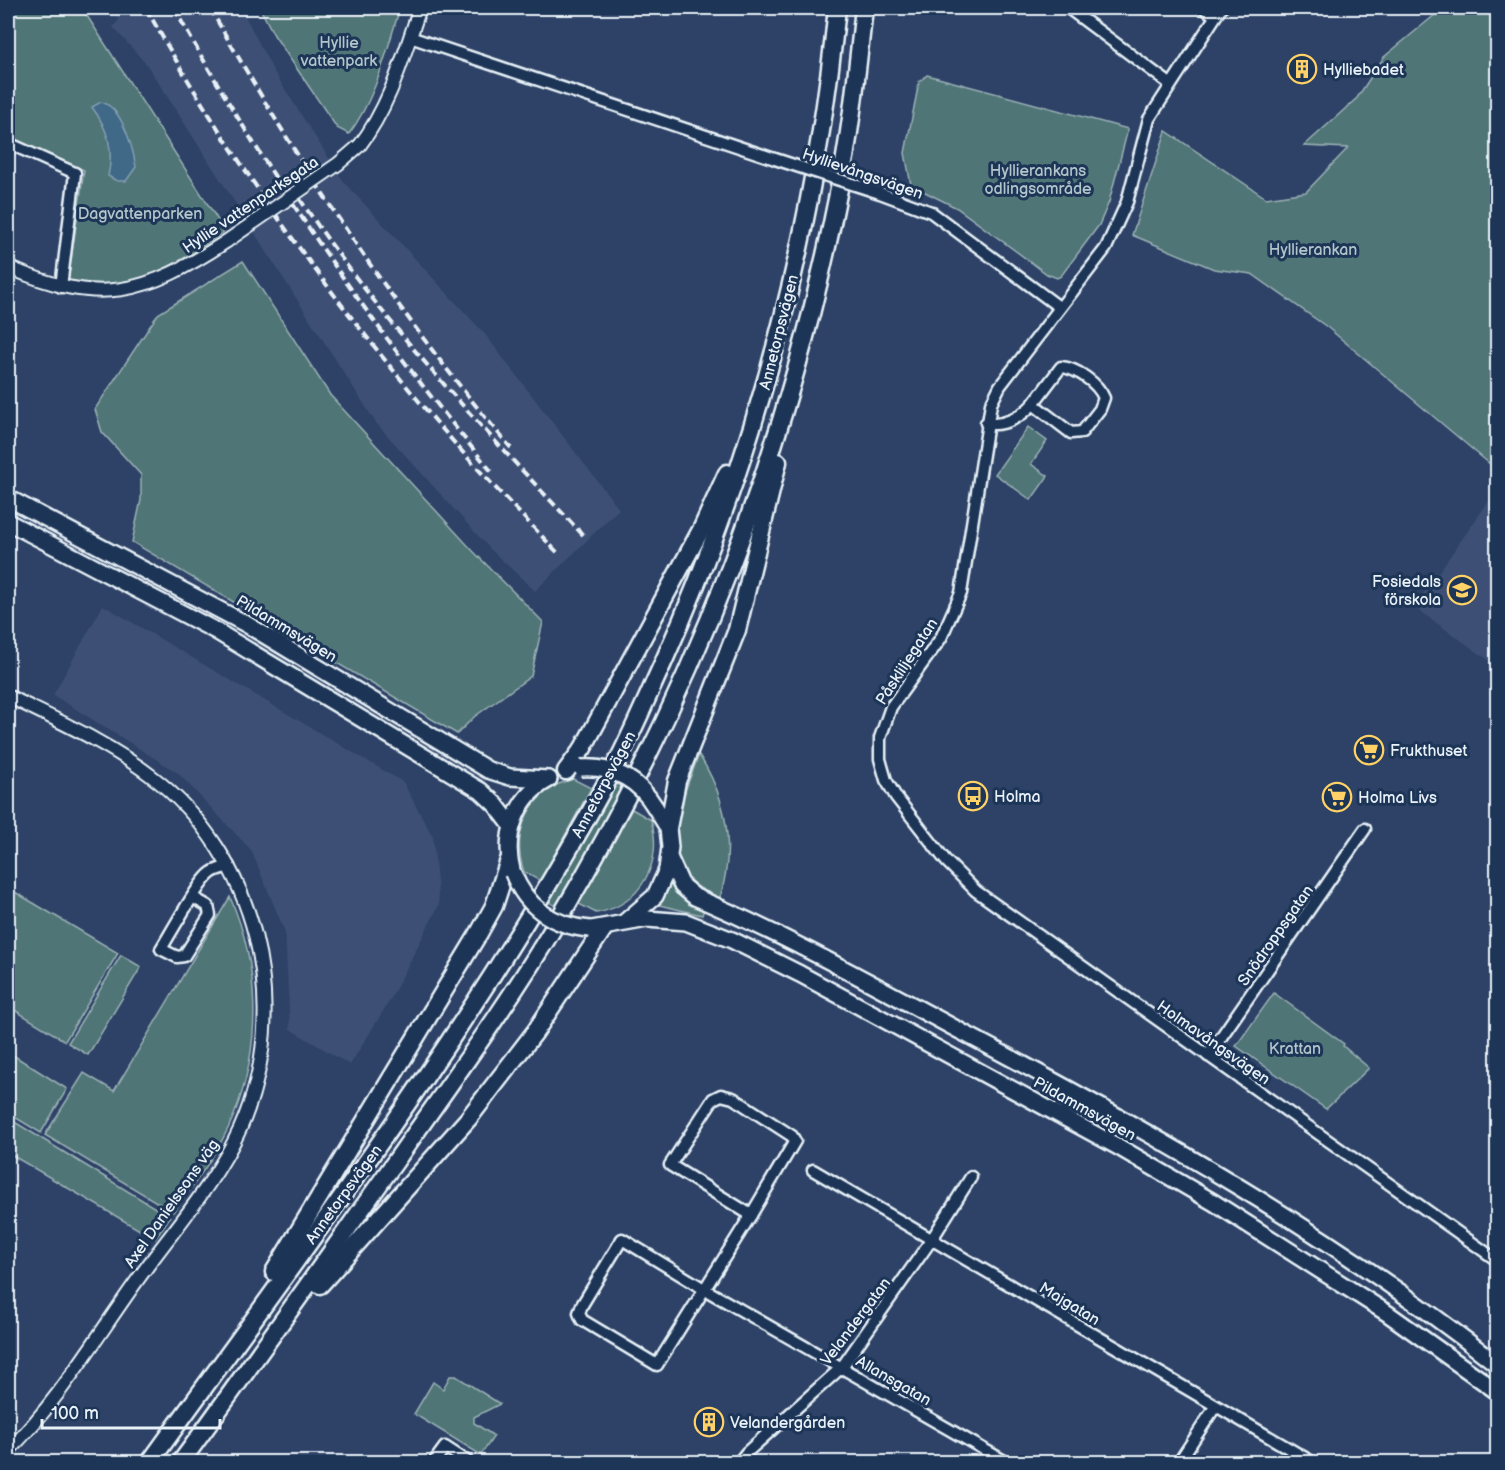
<svg xmlns="http://www.w3.org/2000/svg" width="1505" height="1470" font-family="'Balsamiq Sans',sans-serif">
<rect width="100%" height="100%" fill="#2d4266"/>
<filter id="ink" filterUnits="userSpaceOnUse"><feTurbulence type="fractalNoise" baseFrequency=".0167" numOctaves="2"/><feDisplacementMap in="SourceGraphic" scale="12" xChannelSelector="R" yChannelSelector="G"/><feConvolveMatrix kernelMatrix="1 2 1 2 8 2 1 2 1" color-interpolation-filters="sRGB"/></filter>
<g filter="url(#ink)">
<g fill="#3c4f74">
<polygon points="111,8 241,8 274,72 344,182 484,333 619,509 535,591 490,549 376,423 147,65 113,27 119,20"/>
<polygon points="1491,498 1498,503 1497,666 1414,607"/>
<polygon points="103,605 403,782 433,837 439,905 390,1000 350,1065 290,1029 285,932 251,850 178,773 53,695"/>
</g>
<g fill="#4f7476" stroke="#9cb2b7" stroke-width="1.5">
<path d="M8,8H82L225,231C175,266 132,294 68,281L84,170L8,137Z"/>
<path d="M260,8H400C386,52 377,96 349,134L337,128L274,35Z"/>
<polygon points="1436,8 1497,8 1497,470 1327,327 1252,274 1214,269 1132,235 1166,131 1266,198 1306,192 1348,148 1304,146 1357,98 1384,57 1436,14"/>
<polygon points="927,75 1128,129 1109,202 1099,225 1061,276 1057,278 1047,274 957,208 911,185 905,153 919,82"/>
<polygon points="243,261 330,395 473,551 543,622 531,676 474,717 457,734 132,542 141,500 141,475 102,432 95,409 158,314"/>
<polygon points="1028,427 1047,441 1031,464 1048,476 1031,500 995,474"/>
<path d="M699,755C728,800 735,847 720,898C711,893 700,890 692,882C658,850 685,791 699,755Z"/>
<path d="M573,779L591,788L540,881L524,872C510,831 531,790 573,779Z"/>
<polygon points="615,783 623,787 557,907 549,902"/>
<path d="M632,809L651,820C663,862 642,905 596,913L579,904Z"/>
<polygon points="669,883 677,894 704,909 702,915 655,904"/>
<polygon points="8,888 118,953 65,1041 8,1006"/>
<path d="M230,897C260,966 262,1045 234,1115C220,1150 196,1182 173,1212L45,1135L84,1073L114,1091Z"/>
<polygon points="121,955 141,967 88,1055 68,1043"/>
<polygon points="1274,993 1344,1044 1343,1046 1369,1068 1326,1109 1236,1046"/>
<polygon points="8,1052 67,1089 41,1133 8,1113"/>
<polygon points="8,1118 170,1217 155,1239 8,1153"/>
<polygon points="450,1376 456,1376 500,1404 474,1417 474,1423 494,1436 481,1455 414,1414 433,1382 443,1389"/>
</g>
<path fill="#406887" stroke="#839fb4" stroke-width="1.5" d="M101,102C122,106 133,149 136,167L126,181H117L108,176C114,149 108,129 92,107Z"/>
<g fill="none" stroke-linecap="round" stroke-linejoin="round">
<g stroke="#e8f1f8" stroke-width="15">
<g id="minor">
<polyline points="1068,8 1170,84"/>
<polyline points="1204,8 1215,16"/>
<polyline points="1221,8 1149,119 1127,202 1106,248 1000,386 991,404 961,593 941,638 891,707 880,738 880,759 886,780 896,797 946,861 976,891 1498,1261"/>
<polyline points="410,37 775,159"/>
<polyline points="8,143 75,173 61,287"/>
<polyline points="880,193 931,212 1059,307"/>
<path d="M986,423C1004,427 1021,417 1033,404L1071,433L1082,432L1100,409L1104,398C1098,383 1076,368 1061,367L1033,404"/>
<path d="M194,898L208,906L210,915L184,956L177,957L161,949C171,933 199,881 211,873C216,869 224,868 229,866"/>
<polyline points="1208,1056 1365,829"/>
<polygon points="721,1095 733,1098 792,1136 795,1141 751,1215 670,1165 713,1099"/>
<polyline points="813,1170 1312,1462"/>
<polyline points="751,1215 657,1365 582,1320 579,1313 582,1305 622,1239 704,1289 1006,1462"/>
<polyline points="434,1462 445,1447 468,1462"/>
<polyline points="739,1462 747,1452 842,1367 932,1239 971,1177"/>
<polyline points="1179,1462 1215,1407"/>
</g>
</g>
<g stroke="#e8f1f8" stroke-width="16">
<g id="tertiary">
<path d="M360,145C391,104 403,56 420,8"/>
<path d="M8,267C99,307 145,295 227,241"/>
<path d="M8,696C56,720 107,742 150,775C257,855 294,1007 240,1129C216,1182 175,1228 141,1275C98,1334 60,1400 8,1451"/>
</g>
</g>
<g stroke="#e8f1f8" stroke-width="20">
<g id="secondary">
<polyline points="8,498 246,624 488,770 510,777 549,779"/>
<polyline points="8,522 216,631 481,791 496,805 512,826"/>
<path d="M669,857L682,886L695,897C787,936 874,985 962,1032C1148,1130 1332,1234 1498,1365"/>
<path d="M512,870C503,836 516,797 548,780"/>
<polyline points="626,921 655,896 667,870 670,847 668,828 655,807"/>
<polyline points="592,929 647,919 686,922 732,940 800,974 1122,1149 1213,1202 1387,1313 1498,1392"/>
</g>
</g>
<g stroke="#e8f1f8" stroke-width="21">
<g id="primary">
<polyline points="566,771 583,748 702,528 727,473"/>
<polyline points="668,828 677,781 737,630 778,462"/>
<polyline points="274,1272 479,933 494,906 509,860"/>
<polyline points="320,1285 468,1119 535,1032 604,928"/>
<path d="M150,1462C311,1239 480,1018 611,774C630,738 646,700 663,663C756,455 814,234 837,8"/>
<path d="M181,1462C253,1363 324,1262 395,1162C451,1082 510,1002 560,917C693,694 788,449 838,194C851,133 857,70 864,8"/>
</g>
</g>
<use href="#minor" stroke="#1d3557" stroke-width="10"/>
<use href="#tertiary" stroke="#1d3557" stroke-width="12"/>
<use href="#secondary" stroke="#1d3557" stroke-width="15"/>
<use href="#primary" stroke="#1d3557" stroke-width="16"/>
<g stroke="#e8f1f8" stroke-width="4" stroke-dasharray="9 4.5" stroke-linecap="butt">
<path d="M146,8C229,157 328,295 439,425C477,470 519,512 560,555"/>
<path d="M174,8C265,172 372,328 492,472"/>
<path d="M210,8C298,163 395,312 511,448"/>
<path d="M292,187C375,315 479,425 584,536"/>
</g>
<g stroke="#e8f1f8" stroke-width="15" stroke-linecap="butt">
<polyline id="minor-bridge" points="775,159 880,193"/>
</g>
<g stroke="#e8f1f8" stroke-width="16" stroke-linecap="butt">
<polyline id="tertiary-bridge" points="227,241 338,164 360,145"/>
</g>
<g stroke="#e8f1f8" stroke-width="20" stroke-linecap="butt">
<g id="secondary-bridge">
<path d="M581,768C613,766 638,779 655,807"/>
<path d="M513,873C526,907 553,926 590,929"/>
</g>
</g>
<use href="#minor-bridge" stroke="#1d3557" stroke-width="10"/>
<use href="#tertiary-bridge" stroke="#1d3557" stroke-width="12"/>
<use href="#secondary-bridge" stroke="#1d3557" stroke-width="15"/>
</g>
</g>
<defs>
<g id="building-ring" transform="scale(1.5)"><circle r="9.5" fill="#1d3557" stroke="#ffd166" stroke-width="1.5"/><path d="M-4-6H4V6H1V3H-1V6H-4ZM-2.5-4.3h1.7v1.8h-1.7ZM.8-4.3h1.7v1.8H.8ZM-2.5-1h1.7V.8h-1.7ZM.8-1h1.7V.8H.8Z" fill="#ffd166"/></g>
<g id="school-ring" transform="scale(1.5)"><circle r="9.5" fill="#1d3557" stroke="#ffd166" stroke-width="1.5"/><path d="M0-5L7-2L0 1L-7-2ZM-4 1L0 2.5L4 1V4Q0 6-4 4Z" fill="#ffd166"/></g>
<g id="supermarket-ring" transform="scale(1.5)"><circle r="9.5" fill="#1d3557" stroke="#ffd166" stroke-width="1.5"/><path d="M-6-5.5h2.5l.6 2H6L4.5 2H-2.5L-4.4-4H-6ZM-1.5 3.2a1.3 1.3 0 1 0 .1 0ZM3 3.2a1.3 1.3 0 1 0 .1 0Z" fill="#ffd166"/></g>
<g id="bus-ring" transform="scale(1.5)"><circle r="9.5" fill="#1d3557" stroke="#ffd166" stroke-width="1.5"/><path d="M-5-6H5V4H4V6H2V4H-2V6H-4V4H-5ZM-3.5-4V0h7V-4ZM-3.5 1.2v1.5H-2V1.2ZM2 1.2v1.5H3.5V1.2Z" fill="#ffd166"/></g>
</defs>
<g fill-rule="evenodd">
<use href="#building-ring" x="1302" y="69"/>
<use href="#school-ring" x="1462" y="590"/>
<use href="#supermarket-ring" x="1369" y="750"/>
<use href="#bus-ring" x="973" y="796"/>
<use href="#supermarket-ring" x="1337" y="797"/>
<use href="#building-ring" x="709" y="1422"/>
</g>
<g text-anchor="middle" stroke-width="6" stroke-linejoin="round" paint-order="stroke">
<g font-size="16" fill="#b2c5ca" stroke="#1d3557">
<text x="339" y="48">Hyllie<tspan x="339" dy="18">vattenpark</tspan></text>
<text x="1038" y="176">Hyllierankans<tspan x="1038" dy="18">odlingsområde</tspan></text>
<text x="140" y="219">Dagvattenparken</text>
<text x="1313" y="255">Hyllierankan</text>
<text x="1295" y="1054">Krattan</text>
</g>
<g font-size="16" fill="#e8f1f8" stroke="#1d3557" text-anchor="start">
<text x="1323" y="75">Hylliebadet</text>
<text x="1441" y="587" text-anchor="end">Fosiedals<tspan x="1441" dy="18">förskola</tspan></text>
<text x="1390" y="756">Frukthuset</text>
<text x="994" y="802">Holma</text>
<text x="1358" y="803">Holma Livs</text>
<text x="730" y="1428">Velandergården</text>
</g>
<g font-size="16" fill="#e8f1f8" stroke="#1d3557">
<text transform="translate(863 173) rotate(19)" y="6">Hyllievångsvägen</text>
<text transform="translate(250 204) rotate(-34)" y="6">Hyllie vattenparksgata</text>
<text transform="translate(778 332) rotate(-76)" y="6">Annetorpsvägen</text>
<text transform="translate(287 628) rotate(31)" y="6">Pildammsvägen</text>
<text transform="translate(906 661) rotate(-57)" y="6">Påskliljegatan</text>
<text transform="translate(603 784) rotate(-62)" y="6">Annetorpsvägen</text>
<text transform="translate(1275 935) rotate(-55)" y="6">Snödroppsgatan</text>
<text transform="translate(1214 1042) rotate(35)" y="6">Holmavångsvägen</text>
<text transform="translate(1085 1108) rotate(29)" y="6">Pildammsvägen</text>
<text transform="translate(343 1194) rotate(-54)" y="6">Annetorpsvägen</text>
<text transform="translate(171 1203) rotate(-55)" y="6">Axel Danielssons väg</text>
<text transform="translate(1070 1303) rotate(31)" y="6">Majgatan</text>
<text transform="translate(855 1321) rotate(-53)" y="6">Velandergatan</text>
<text transform="translate(894 1380) rotate(30)" y="6">Allansgatan</text>
</g>
</g>
<rect width="1505" height="1470" fill="none" stroke="#1d3557" stroke-width="30"/>
<rect x="15" y="15" width="1475" height="1440" fill="none" stroke="#e8f1f8" stroke-width="2" filter="url(#ink)"/>
<path d="M42 1419v9h178v-9" fill="none" stroke="#e8f1f8" stroke-width="3"/>
<text x="51" y="1419" font-size="18" fill="#e8f1f8" stroke="#1d3557" stroke-width="4.5" paint-order="stroke">100 m</text>
</svg>
